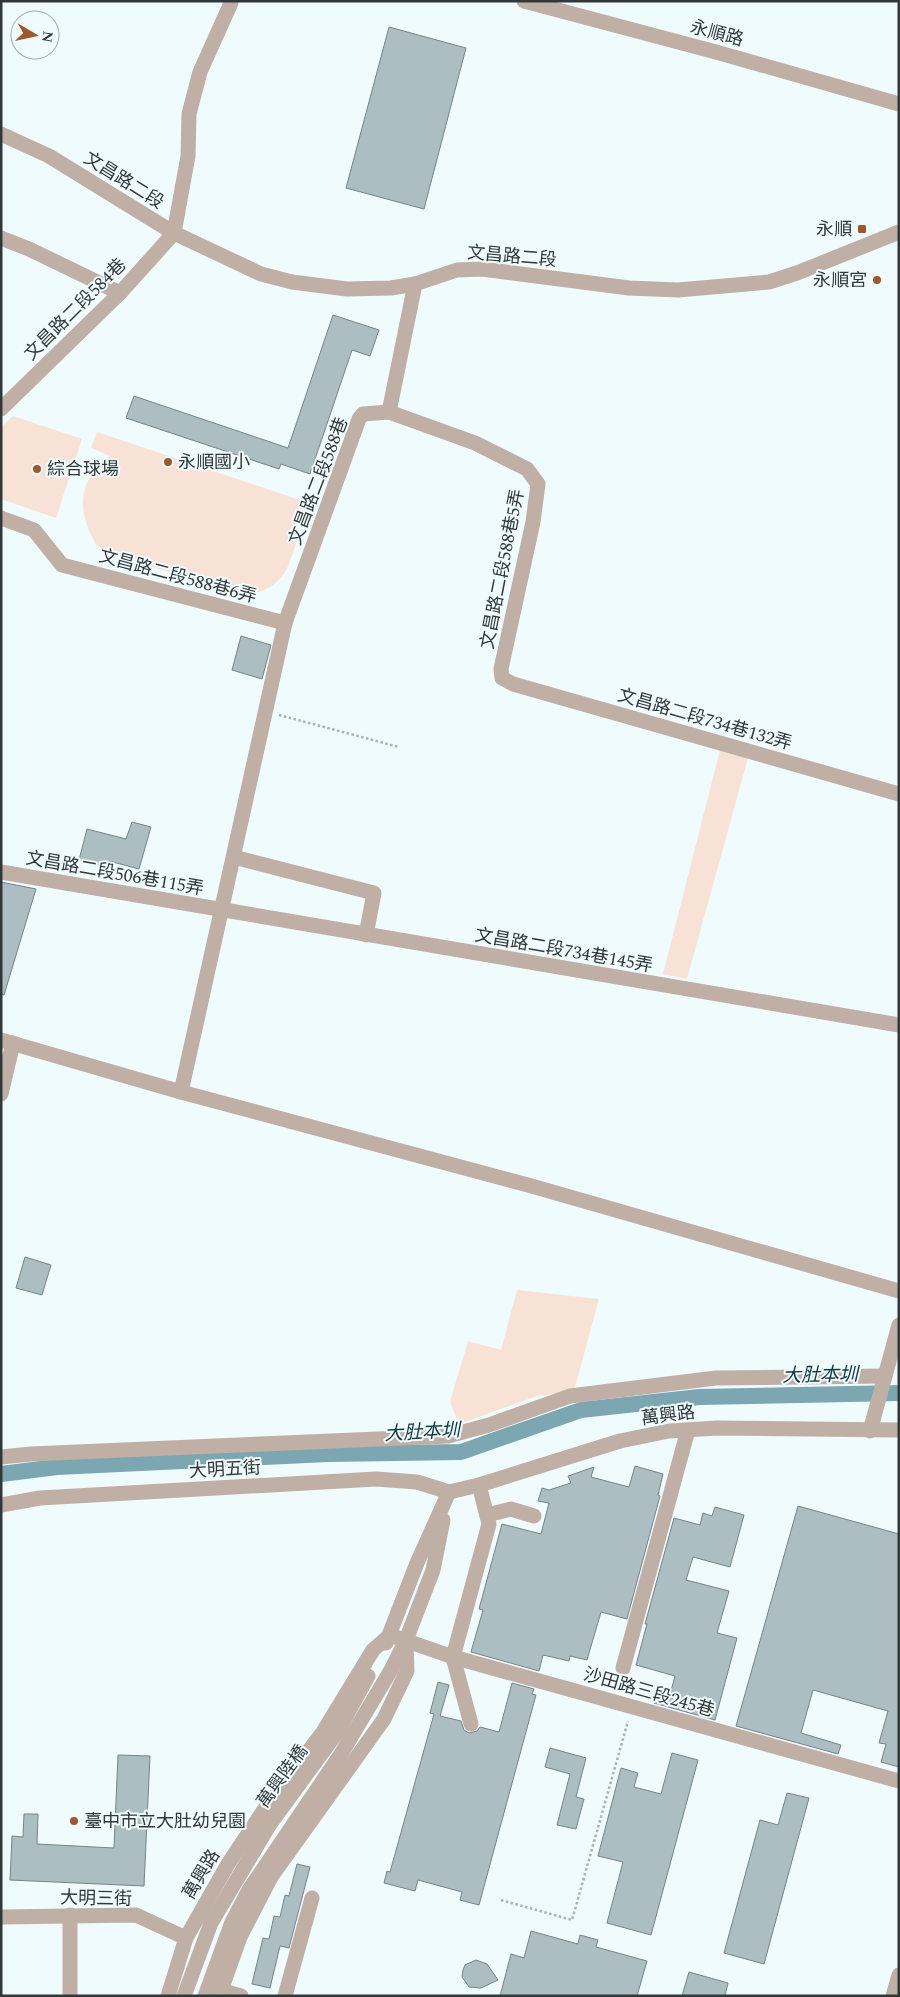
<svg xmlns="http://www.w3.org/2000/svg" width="900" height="1997" font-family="Spectral,'Noto Sans TC',serif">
<rect width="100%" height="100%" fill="#f0fbfe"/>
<g fill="#f8e2d5">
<polygon points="13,416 82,439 56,518 1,499 1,427"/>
<path d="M97,432L312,504L307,521L294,517C301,533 296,546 290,561C286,575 273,588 259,592C238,598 121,557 97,546C77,512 76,481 110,456L91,448Z"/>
<polygon points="720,750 748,758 687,979 663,974"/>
<polygon points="517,1290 599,1299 574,1391 537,1396 459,1424 450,1402 468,1341 501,1350"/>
</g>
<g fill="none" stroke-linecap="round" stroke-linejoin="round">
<polyline stroke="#7ba6b2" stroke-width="16" points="1,1474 57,1467 328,1454 461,1452 581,1410 699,1397 899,1393"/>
</g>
<g fill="#acbec2" stroke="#748489">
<polygon points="389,27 466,48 424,209 346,188"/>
<polygon points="333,315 379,330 370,356 352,350 310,474 281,464 279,469 126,418 134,396 288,448"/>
<polygon points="241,636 271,645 262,679 232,670"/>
<polygon points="132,822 151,827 139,869 109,861 107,867 79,860 87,829 126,839"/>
<polygon points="1,882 36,889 4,995 1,994"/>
<polygon points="25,1257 51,1265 42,1295 16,1288"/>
<polygon points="635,1466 663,1474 658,1495 660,1496 627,1619 601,1612 587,1660 570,1656 569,1661 543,1655 539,1671 471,1652 483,1610 479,1609 502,1524 541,1534 549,1503 538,1501 542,1488 549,1490 571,1483 568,1476 594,1467 591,1477 629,1487"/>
<polygon points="798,1506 899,1534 899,1767 881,1762 886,1744 879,1743 888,1711 813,1690 801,1733 841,1745 838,1754 736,1726"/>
<polygon points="715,1507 744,1515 730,1567 693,1557 686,1580 729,1591 717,1633 737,1638 715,1720 654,1703 656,1695 669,1698 675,1676 636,1665 647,1624 645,1624 674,1518 700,1525 703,1513 712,1516"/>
<polygon points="438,1682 449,1685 440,1716 461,1721 464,1730 469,1733 477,1731 480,1727 499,1732 512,1683 534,1689 532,1694 536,1695 479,1905 460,1900 462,1892 418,1880 415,1891 384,1883 387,1871 390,1872 434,1714 430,1713"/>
<polygon points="550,1748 586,1758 576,1797 584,1799 576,1829 557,1825 570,1774 545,1767"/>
<polygon points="672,1753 698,1760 651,1935 607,1923 623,1862 598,1856 621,1768 638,1773 634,1787 661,1794"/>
<polygon points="118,1755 150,1756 144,1886 10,1880 12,1836 23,1837 24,1814 38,1814 37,1844 114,1848"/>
<polygon points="787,1793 809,1798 764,1964 724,1953 760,1820 778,1825"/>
<polygon points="297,1864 310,1867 289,1948 280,1946 270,1988 252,1984 263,1938 269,1939 274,1916 280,1917 285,1895 289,1896"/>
<polygon points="531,1931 578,1944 580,1935 598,1940 596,1947 647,1961 637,1996 500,1996 511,1954 524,1958"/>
<polygon points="476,1960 487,1964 498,1980 481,1988 469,1987 462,1977 463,1970 465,1965"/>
<polygon points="689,1972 728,1983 725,1996 682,1996"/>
</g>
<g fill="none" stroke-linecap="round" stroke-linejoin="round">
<g stroke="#a8b2b5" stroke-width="2.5" stroke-dasharray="2.5 2.5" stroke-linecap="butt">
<polyline points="279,715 399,747"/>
<polyline points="501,1900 572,1920 628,1721"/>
</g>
<g stroke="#bfafa5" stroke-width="15">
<polyline points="524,1 716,52 899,104"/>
<polyline points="1,134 49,156 174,233 261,274 292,282 347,289 391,288 415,284 457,270 482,269 629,288 678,290 769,282 797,273 899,232"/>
<polyline points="1,238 29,249 120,293"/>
<polyline points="1,409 120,293 174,233 188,156 189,114 200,72 231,3"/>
<polyline points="389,412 415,284"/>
<polyline points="1,518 34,530 62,565 285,623"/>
<polyline points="234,857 374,893 366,935"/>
<polyline points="1,872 899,1025"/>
<polyline points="1,1040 181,1092 528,1185 899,1291"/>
<polyline points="181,1092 285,623 359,419 363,414 389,412 475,443 527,469 538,484 533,522 501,669 502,678 513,684 899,794"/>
<polyline points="1,1094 13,1043"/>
<polyline points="870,1431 899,1325"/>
<polyline points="1,1457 31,1454 448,1436 489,1425 570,1396 716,1378 885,1376"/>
<polyline points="449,1492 479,1485 620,1441 669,1431 717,1428 899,1430"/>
<polyline points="1,1505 40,1498 376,1479 417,1482 449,1492"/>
<polyline points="487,1515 511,1509 534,1516"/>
<polyline points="386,1643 417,1563 449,1492"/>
<polyline points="623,1668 688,1430"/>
<polyline points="471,1724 453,1657 489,1524 479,1485"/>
<polyline points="1,1917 136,1915 186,1938"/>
<polyline points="220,1990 241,1996"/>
<polyline points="70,1996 70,1915"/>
<polyline points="168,1996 186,1938 228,1864 264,1810 323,1732 373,1650 390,1635 453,1657 899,1781"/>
<polyline points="184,1996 211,1923 270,1824 338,1731 368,1676"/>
<polyline points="205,1996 232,1922 249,1890 341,1754 391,1670 406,1640 433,1570 443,1520"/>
<polyline points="219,1996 240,1937 271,1877 384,1719 407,1671 406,1645"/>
<polyline points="285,1996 312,1898"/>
<polyline points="893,1996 899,1975"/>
</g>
</g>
<g fill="#9d592a" stroke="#f0fbfe" stroke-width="2">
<rect x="857" y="224" width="10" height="10" rx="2.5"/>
<circle cx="877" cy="280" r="5"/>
<circle cx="168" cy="462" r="5"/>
<circle cx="37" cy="469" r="5"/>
<circle cx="74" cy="1821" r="5"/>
</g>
<g text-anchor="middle" stroke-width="4" stroke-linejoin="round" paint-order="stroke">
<g font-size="18" fill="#31383a" stroke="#f0fbfe">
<text transform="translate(717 33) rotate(15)" y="6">永順路</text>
<text transform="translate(124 180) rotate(32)" y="6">文昌路二段</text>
<text transform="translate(512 256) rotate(5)" y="6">文昌路二段</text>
<text transform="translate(75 309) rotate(-45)" y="6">文昌路二段584巷</text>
<text transform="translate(318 481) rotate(-69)" y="6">文昌路二段588巷</text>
<text transform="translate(502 569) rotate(-79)" y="6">文昌路二段588巷5弄</text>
<text transform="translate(178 576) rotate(15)" y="6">文昌路二段588巷6弄</text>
<text transform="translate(705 719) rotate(16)" y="6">文昌路二段734巷132弄</text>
<text transform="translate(115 873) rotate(10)" y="6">文昌路二段506巷115弄</text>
<text transform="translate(564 950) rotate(10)" y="6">文昌路二段734巷145弄</text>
<text transform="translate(668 1415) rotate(-7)" y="6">萬興路</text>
<text transform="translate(225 1469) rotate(-3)" y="6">大明五街</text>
<text transform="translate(649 1692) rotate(16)" y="6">沙田路三段245巷</text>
<text transform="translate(282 1776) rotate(-54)" y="6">萬興陸橋</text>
<text transform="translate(201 1874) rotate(-59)" y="6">萬興路</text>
<text transform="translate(96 1898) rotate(1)" y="6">大明三街</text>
</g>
<g font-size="18" fill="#31383a" stroke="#f0fbfe" text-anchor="start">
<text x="852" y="235" text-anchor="end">永順</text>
<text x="867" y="286" text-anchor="end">永順宮</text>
<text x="178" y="468">永順國小</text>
<text x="47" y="475">綜合球場</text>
<text x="84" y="1827">臺中市立大肚幼兒園</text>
</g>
<g font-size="19" font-style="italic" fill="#0e3842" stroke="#f0fbfe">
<text transform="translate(820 1374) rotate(-1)" y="7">大肚本圳</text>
<text transform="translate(422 1431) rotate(-3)" y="7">大肚本圳</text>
</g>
</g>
<rect width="900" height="1997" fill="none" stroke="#31383a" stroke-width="5"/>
<g transform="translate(35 35) rotate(99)"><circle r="24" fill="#f0fbfe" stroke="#a4adb0"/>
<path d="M0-4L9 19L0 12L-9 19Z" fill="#9d592a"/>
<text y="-8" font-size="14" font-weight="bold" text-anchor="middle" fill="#31383a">N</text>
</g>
</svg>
